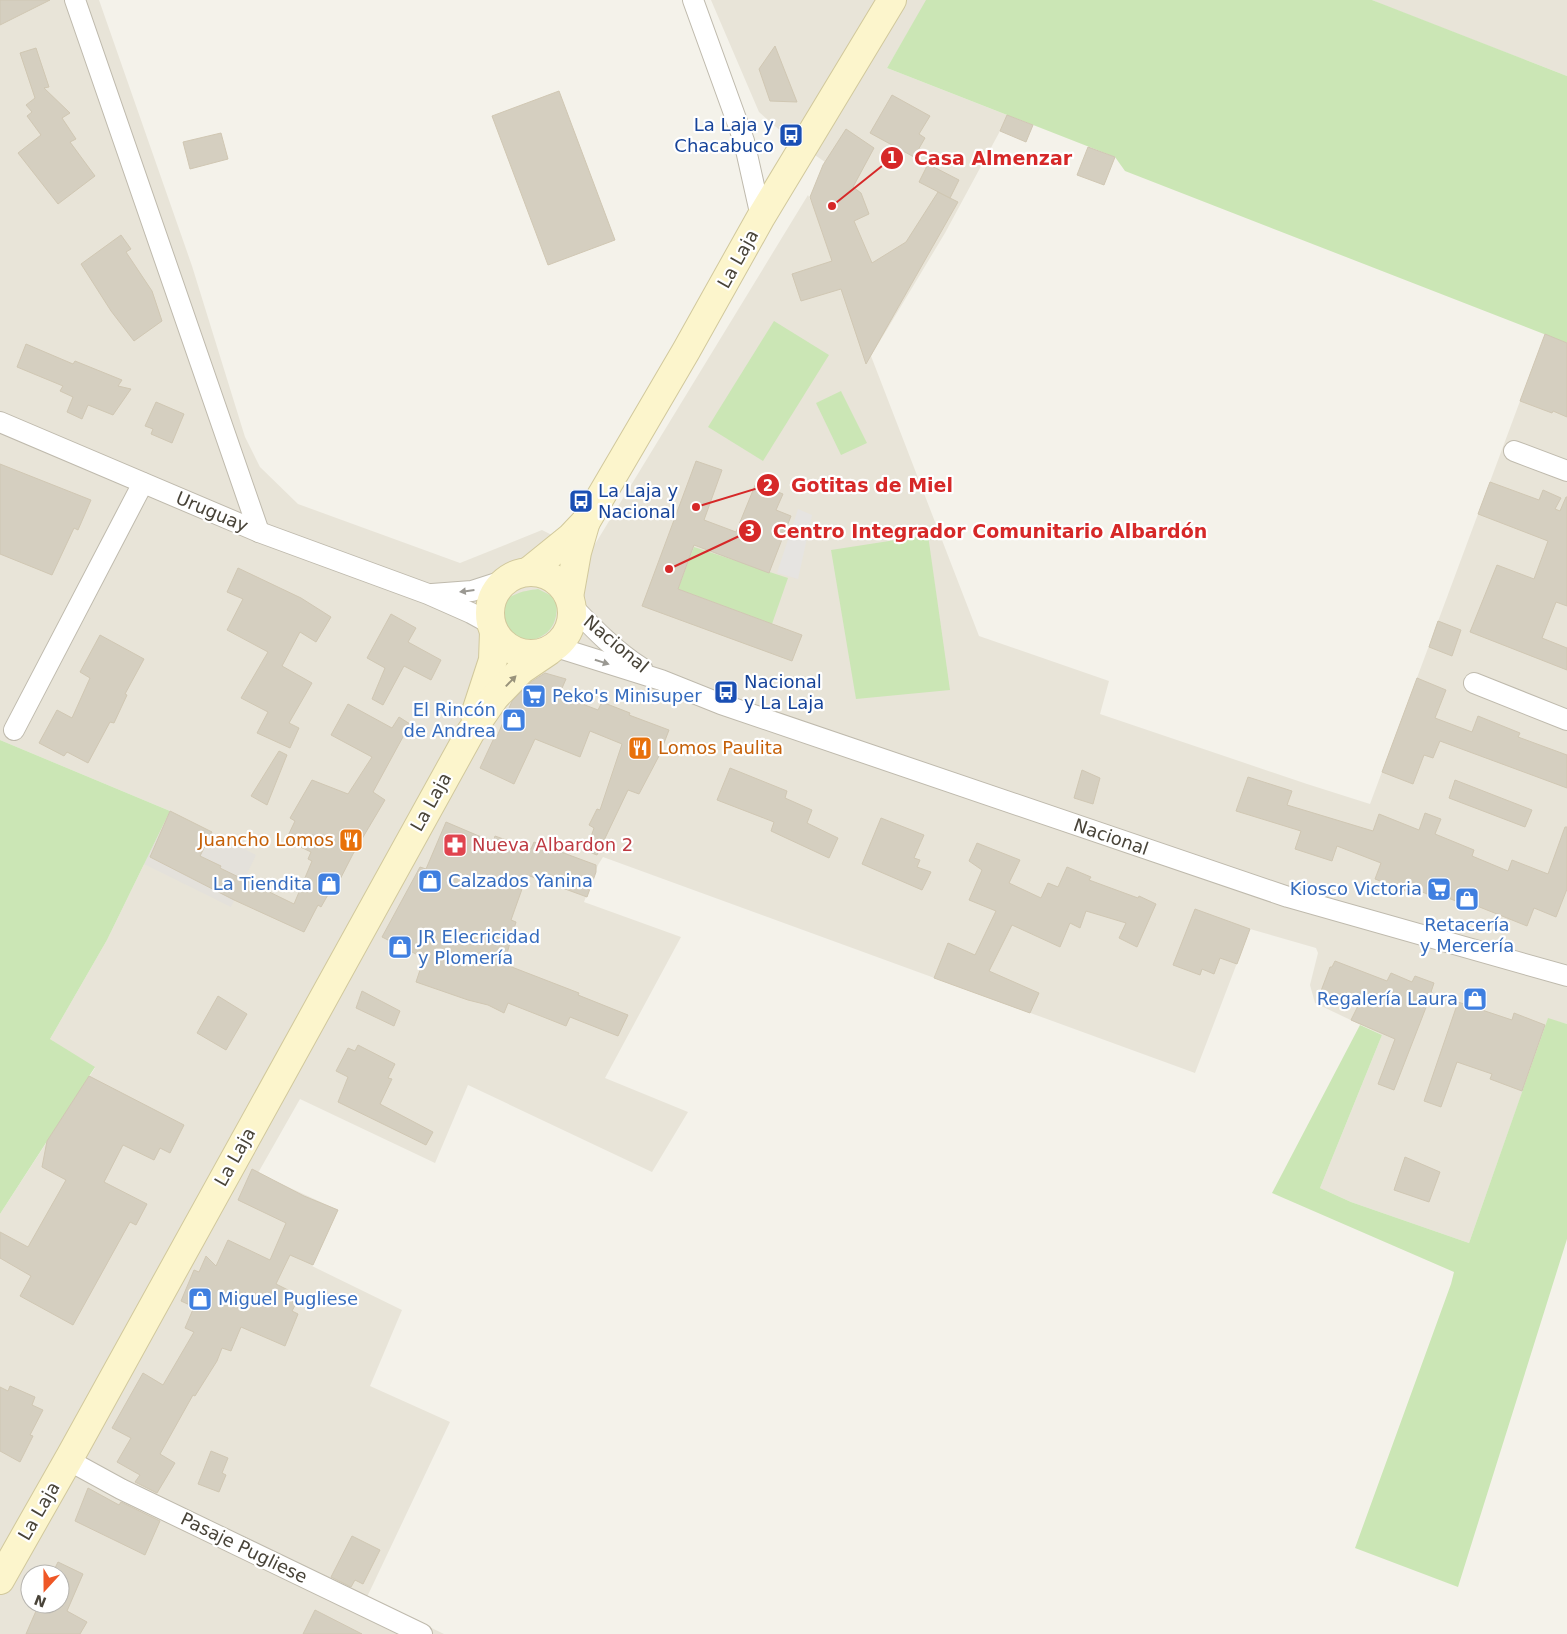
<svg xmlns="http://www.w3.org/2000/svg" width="1567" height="1634" font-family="'DejaVu Sans',sans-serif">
<rect width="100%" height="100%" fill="#f4f2ea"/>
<g fill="#e8e4d8" fill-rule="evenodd">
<path d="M0,0H99L192,266L245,437L260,467L298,504L460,563L542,530L589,554L808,195L813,205L810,197L825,162L783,133L759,112L711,0H927L887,68L1007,115L1000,131L945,233L871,356L979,636L1109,681L1100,714L1307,784L1370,804L1545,334L1567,343V1024L1548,1019L1469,1243L1351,1202L1320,1188L1382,1035L1315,1003L1310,985L1318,953L1316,948L1250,929L1195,1073L603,857L598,865L584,902L681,937L605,1078L688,1112L652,1172L468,1085L435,1163L300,1099L258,1173L338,1210L312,1266L402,1310L370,1386L450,1422L367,1597L444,1634H0V1214L95,1068L50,1039L107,940L170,811L0,740ZM30,1574H60V1604H30Z"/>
<polygon points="1372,0 1567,0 1567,76 1381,4"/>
</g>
<polygon fill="#e4e1db" points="170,811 256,855 231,907 144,864"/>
<g fill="#cbe6b5">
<polygon points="926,0 1372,0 1567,76 1567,343 1125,171 1115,157 887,68"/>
<polygon points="774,321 829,355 763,461 708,427"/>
<polygon points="841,391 867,443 841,455 816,403"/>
<polygon points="928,535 950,690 856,699 831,550"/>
<polygon points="694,547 788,578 772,624 678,589"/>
<path d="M538,589L556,598C561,632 540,644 508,641C494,625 492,604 514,595C522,591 531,590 538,589Z"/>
<polygon points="0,740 170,811 107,940 50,1039 95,1067 0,1214"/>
<polygon points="1548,1018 1567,1024 1567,1239 1458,1587 1355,1548 1451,1284 1454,1272 1272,1193 1360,1025 1382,1035 1320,1188 1351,1202 1469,1243"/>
</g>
<polygon fill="#e6e4e1" points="798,509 812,515 798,579 777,573"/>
<g fill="#d5cfc0" stroke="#d0c7b3">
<polygon points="0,0 50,0 0,25"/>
<polygon points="775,46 797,102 770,101 759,69"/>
<polygon points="36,48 49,87 44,88 70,113 62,118 76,139 70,142 95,176 58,204 18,153 41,135 27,116 32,112 26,105 35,98 20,53"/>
<polygon points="559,91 615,240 548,265 492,116"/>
<polygon points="892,95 930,116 919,134 925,138 914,157 870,133"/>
<polygon points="1007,115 1033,125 1026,142 1000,131"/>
<polygon points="846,129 874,148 853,187 861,193 869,214 854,221 872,263 906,242 938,192 958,202 866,364 841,289 801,301 792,274 832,261 810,197 823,165"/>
<polygon points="221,133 228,159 190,169 183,142"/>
<polygon points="1088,147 1115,157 1104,185 1077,175"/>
<polygon points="928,164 959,180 950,198 919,182"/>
<polygon points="121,235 131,249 126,252 152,291 162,321 134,341 111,311 81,264"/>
<polygon points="1545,334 1567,343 1567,417 1553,411 1552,413 1520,401"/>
<polygon points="26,344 73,364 75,361 122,380 118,386 131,389 113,415 88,405 82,419 67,412 73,397 60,391 63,386 17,367"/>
<polygon points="156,402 184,414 172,443 151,434 153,429 145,426"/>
<polygon points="696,461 722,470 704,520 736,532 756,483 783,494 776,510 791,516 769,573 694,545 678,589 802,635 792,661 642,606"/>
<polygon points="0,464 91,500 78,530 74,528 52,575 0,554"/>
<polygon points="1490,482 1539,500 1543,490 1561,498 1555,509 1560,511 1566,497 1567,497 1567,606 1556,602 1542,638 1567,648 1567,670 1470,632 1497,565 1534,579 1548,541 1478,514"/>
<polygon points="238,568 301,598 331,617 316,642 300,632 282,666 312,683 289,723 299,728 290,748 257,733 268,712 241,698 268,652 227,630 243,599 227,592"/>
<polygon points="391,614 416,628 408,642 441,660 431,680 404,666 383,705 372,699 385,668 367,658"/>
<polygon points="1438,621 1461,630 1452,656 1429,647"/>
<polygon points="100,635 144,659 125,694 127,695 114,723 110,722 88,763 67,752 64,756 39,743 57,710 72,718 90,678 80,672"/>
<polygon points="545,673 566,679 559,695 598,710 602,702 630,713 629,715 669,730 659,756 639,794 628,790 597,855 586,851 594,828 589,825 597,809 600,810 622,744 590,731 580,757 535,739 514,784 480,768 494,738 496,739 512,701 531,682"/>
<polygon points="1417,678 1446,690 1435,718 1472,732 1478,716 1520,733 1518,737 1567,755 1567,788 1440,741 1433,758 1424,755 1413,784 1382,772"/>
<polygon points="348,704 392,728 399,717 410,724 373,792 385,800 353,854 332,895 329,893 321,907 318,905 304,932 234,900 150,857 170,811 212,832 200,856 221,866 220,868 294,904 312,861 308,859 311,852 286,840 295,821 290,818 312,780 348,794 372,757 331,735"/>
<polygon points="279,751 287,755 267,805 251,796"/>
<polygon points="730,768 787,791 785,798 812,810 807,823 838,838 829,858 771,831 774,822 717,800"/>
<polygon points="1082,770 1100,778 1093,804 1074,798"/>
<polygon points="1248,777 1292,791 1287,805 1373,831 1379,814 1419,830 1425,813 1441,819 1435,834 1474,850 1472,856 1508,871 1512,860 1548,874 1565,827 1567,827 1567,889 1556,917 1534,908 1527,926 1477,906 1476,909 1433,892 1432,896 1415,889 1413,894 1375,879 1381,863 1337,846 1332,861 1295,849 1301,831 1236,811"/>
<polygon points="1455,780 1532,810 1525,827 1449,798"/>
<polygon points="881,818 924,835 914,858 920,860 917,867 931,872 922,890 862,864"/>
<polygon points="446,822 493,842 495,836 531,849 534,842 596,865 596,872 587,897 527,875 511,920 516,922 504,964 579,993 578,995 628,1015 618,1036 570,1017 566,1026 508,1003 504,1013 488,1005 468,1000 416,982 424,958 382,937 420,867 426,869"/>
<polygon points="977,843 1020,860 1009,883 1041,898 1048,883 1058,887 1067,867 1091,877 1089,880 1138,898 1139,896 1156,904 1137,947 1119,938 1126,923 1086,911 1080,928 1070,923 1060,947 1012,925 989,971 1039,993 1030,1013 934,978 948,943 975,955 996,911 969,900 982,870 969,861"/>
<polygon points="1195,909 1250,929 1237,964 1220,958 1214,974 1202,969 1200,975 1173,965"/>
<polygon points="1335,961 1387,981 1391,973 1412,982 1415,976 1434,983 1431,992 1432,992 1394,1090 1378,1084 1395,1039 1351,1020 1358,1006 1321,991 1330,967 1332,967"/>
<polygon points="362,991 400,1011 394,1026 356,1008"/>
<polygon points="218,996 247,1014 226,1050 197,1033"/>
<polygon points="1458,1002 1512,1020 1514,1013 1545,1025 1522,1091 1490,1079 1492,1074 1457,1062 1441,1107 1424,1101"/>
<polygon points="358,1045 395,1064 388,1078 392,1079 380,1104 433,1132 426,1145 338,1102 348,1077 336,1071 348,1048 355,1051"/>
<polygon points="89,1076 184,1125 170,1153 160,1148 154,1160 123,1145 104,1182 147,1204 136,1225 130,1222 73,1325 20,1296 31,1276 0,1258 0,1232 28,1247 66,1180 42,1167 47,1141"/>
<polygon points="1405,1157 1440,1172 1429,1202 1394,1190"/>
<polygon points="252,1169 304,1196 338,1210 313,1265 290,1255 276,1284 300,1296 292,1311 298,1314 285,1346 241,1327 231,1351 222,1348 217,1361 195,1396 193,1395 160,1454 175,1463 157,1493 135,1482 140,1475 117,1462 131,1438 112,1428 143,1373 163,1385 194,1332 185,1328 194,1307 181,1301 194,1270 199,1272 206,1256 216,1266 228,1240 270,1260 286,1223 238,1200"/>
<polygon points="10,1386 35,1397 32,1405 43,1410 30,1435 33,1436 20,1462 0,1451 0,1387 8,1391"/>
<polygon points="211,1451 228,1458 222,1473 226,1475 219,1492 198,1484"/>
<polygon points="88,1488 119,1505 121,1502 160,1521 145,1555 75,1521"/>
<polygon points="352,1536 380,1550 363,1584 355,1580 351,1587 331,1577"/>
<polygon points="58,1562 83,1574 67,1611 87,1622 80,1634 26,1634 39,1604 60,1604 60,1574 52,1574"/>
<polygon points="315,1610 362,1634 303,1634"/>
</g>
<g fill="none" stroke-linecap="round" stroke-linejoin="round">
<g stroke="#bfbaad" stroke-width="22">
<g id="minor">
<polyline points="75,0 259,532"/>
<polyline points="693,0 744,141 761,217"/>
<polyline points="0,422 259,532 428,594 471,613 491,624"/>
<polyline points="1514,451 1567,471"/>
<polyline points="432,594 472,591 506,580"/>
<path d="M572,606C594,629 616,652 642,668"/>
<polyline points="556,647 661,680 721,704 1288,897 1567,976"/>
<polyline points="1474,683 1567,720"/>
<polyline points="14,730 143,483"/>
<polyline points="68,1460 121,1489 422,1634"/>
</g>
</g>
<g stroke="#d1c89c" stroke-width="30">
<g id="secondary">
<polyline points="528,572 570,538 587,520 686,351 761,217 892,0"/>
<circle cx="531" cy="613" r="41"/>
<polyline points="569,597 577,552 586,521"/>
<polyline points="475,715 493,660 494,632"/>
<polyline points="0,1580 71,1455 470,733 495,697 521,670 549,651"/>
</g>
</g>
<use href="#minor" stroke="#fff" stroke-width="20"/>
<use href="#secondary" stroke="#fcf5cc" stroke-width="28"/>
</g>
<defs><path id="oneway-solid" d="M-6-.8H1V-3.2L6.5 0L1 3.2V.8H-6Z" transform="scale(1.25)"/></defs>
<g fill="#9a9892">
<use href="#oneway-solid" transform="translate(467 591) rotate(173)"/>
<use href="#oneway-solid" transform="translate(602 662) rotate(17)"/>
</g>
<use fill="#99937b" href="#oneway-solid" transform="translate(511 681) rotate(-46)"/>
<defs>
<g id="bus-square" transform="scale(1.25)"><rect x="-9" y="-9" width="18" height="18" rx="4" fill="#1a4fb4" stroke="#fff"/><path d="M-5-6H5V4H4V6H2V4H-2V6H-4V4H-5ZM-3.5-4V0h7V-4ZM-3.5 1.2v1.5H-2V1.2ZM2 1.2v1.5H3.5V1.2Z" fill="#fff"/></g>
<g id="supermarket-square" transform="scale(1.25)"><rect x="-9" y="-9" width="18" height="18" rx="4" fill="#3f7fe0" stroke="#fff"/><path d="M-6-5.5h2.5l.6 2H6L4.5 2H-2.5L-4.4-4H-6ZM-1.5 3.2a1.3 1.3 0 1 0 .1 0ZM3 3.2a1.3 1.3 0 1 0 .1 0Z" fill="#fff"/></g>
<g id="shop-square" transform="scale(1.25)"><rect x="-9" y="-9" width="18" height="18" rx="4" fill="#3f7fe0" stroke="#fff"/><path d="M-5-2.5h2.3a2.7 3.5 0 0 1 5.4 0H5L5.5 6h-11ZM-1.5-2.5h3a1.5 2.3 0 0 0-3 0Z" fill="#fff"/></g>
<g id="restaurant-square" transform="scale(1.25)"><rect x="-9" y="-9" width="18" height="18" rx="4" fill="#e8710a" stroke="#fff"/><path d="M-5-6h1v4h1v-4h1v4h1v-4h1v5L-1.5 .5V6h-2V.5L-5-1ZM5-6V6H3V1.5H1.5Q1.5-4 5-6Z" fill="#fff"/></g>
<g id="pharmacy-square" transform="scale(1.25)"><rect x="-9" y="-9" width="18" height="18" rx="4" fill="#e0444e" stroke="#fff"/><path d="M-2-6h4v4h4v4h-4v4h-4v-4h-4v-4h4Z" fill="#fff"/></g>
</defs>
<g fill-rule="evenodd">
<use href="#bus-square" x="791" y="135"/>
<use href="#bus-square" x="581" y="501"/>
<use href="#bus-square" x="726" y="692"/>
<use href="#supermarket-square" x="534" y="696"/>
<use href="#shop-square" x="514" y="720"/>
<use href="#restaurant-square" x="640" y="748"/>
<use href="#restaurant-square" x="351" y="840"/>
<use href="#pharmacy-square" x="455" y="845"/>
<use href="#shop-square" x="430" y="881"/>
<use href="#shop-square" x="329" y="884"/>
<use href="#supermarket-square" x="1439" y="889"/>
<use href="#shop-square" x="1467" y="899"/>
<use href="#shop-square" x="400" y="947"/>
<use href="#shop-square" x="1475" y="999"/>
<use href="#shop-square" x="200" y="1299"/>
</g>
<g text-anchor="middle" stroke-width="4.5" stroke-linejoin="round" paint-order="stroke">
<g font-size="18" fill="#164399" stroke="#fff" text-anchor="start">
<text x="774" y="131" text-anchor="end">La Laja y<tspan x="774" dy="21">Chacabuco</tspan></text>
<text x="598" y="497">La Laja y<tspan x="598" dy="21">Nacional</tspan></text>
<text x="744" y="688">Nacional<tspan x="744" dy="21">y La Laja</tspan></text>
</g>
<g font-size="18" fill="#484338" stroke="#fff">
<text transform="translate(738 259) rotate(-61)" y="6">La Laja</text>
<text transform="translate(212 512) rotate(23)" y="6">Uruguay</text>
<text transform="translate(616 644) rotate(40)" y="6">Nacional</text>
<text transform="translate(431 802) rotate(-61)" y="6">La Laja</text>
<text transform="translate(1111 837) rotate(19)" y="6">Nacional</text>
<text transform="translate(235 1157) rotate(-61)" y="6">La Laja</text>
<text transform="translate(39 1511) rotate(-60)" y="6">La Laja</text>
<text transform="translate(244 1548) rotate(26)" y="6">Pasaje Pugliese</text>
</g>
<g font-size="18" fill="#366cbe" stroke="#fff" text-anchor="start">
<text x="552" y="702">Peko's Minisuper</text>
<text x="496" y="716" text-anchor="end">El Rincón<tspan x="496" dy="21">de Andrea</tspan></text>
<text x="448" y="887">Calzados Yanina</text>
<text x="312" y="890" text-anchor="end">La Tiendita</text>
<text x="1422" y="895" text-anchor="end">Kiosco Victoria</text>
<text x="1467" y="931" text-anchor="middle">Retacería<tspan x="1467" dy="21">y Mercería</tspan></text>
<text x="418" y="943">JR Elecricidad<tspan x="418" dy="21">y Plomería</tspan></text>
<text x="1458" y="1005" text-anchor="end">Regalería Laura</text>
<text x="218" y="1305">Miguel Pugliese</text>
</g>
<g font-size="18" fill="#c56008" stroke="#fff" text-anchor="start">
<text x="658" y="754">Lomos Paulita</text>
<text x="334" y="846" text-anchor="end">Juancho Lomos</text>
</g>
<g font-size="18" fill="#be3a42" stroke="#fff" text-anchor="start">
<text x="472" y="851">Nueva Albardon 2</text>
</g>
</g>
<path fill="none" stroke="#d62828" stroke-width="2" d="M832 206L892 158M696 507L768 485M669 569L750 531"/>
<g fill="#d62828" stroke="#fff" stroke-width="2">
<circle cx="832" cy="206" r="5"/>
<circle cx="696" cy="507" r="5"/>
<circle cx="669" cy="569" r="5"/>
<circle cx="892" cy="158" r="12"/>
<circle cx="768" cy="485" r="12"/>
<circle cx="750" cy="531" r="12"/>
</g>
<g font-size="15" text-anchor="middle" font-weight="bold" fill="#fff">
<text x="892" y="163">1</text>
<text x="768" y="491">2</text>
<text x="750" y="536">3</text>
</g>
<g font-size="19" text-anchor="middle" font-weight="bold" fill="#d62828" stroke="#fff" stroke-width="4.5" stroke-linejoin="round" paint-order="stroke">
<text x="993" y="165">Casa Almenzar</text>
<text x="872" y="492">Gotitas de Miel</text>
<text x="990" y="538">Centro Integrador Comunitario Albardón</text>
</g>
<g transform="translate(45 1589) rotate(201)"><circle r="24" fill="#ffffff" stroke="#b6b4af"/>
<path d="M0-4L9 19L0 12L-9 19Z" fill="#ef5726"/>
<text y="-8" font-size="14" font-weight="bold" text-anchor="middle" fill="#484338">N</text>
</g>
</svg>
